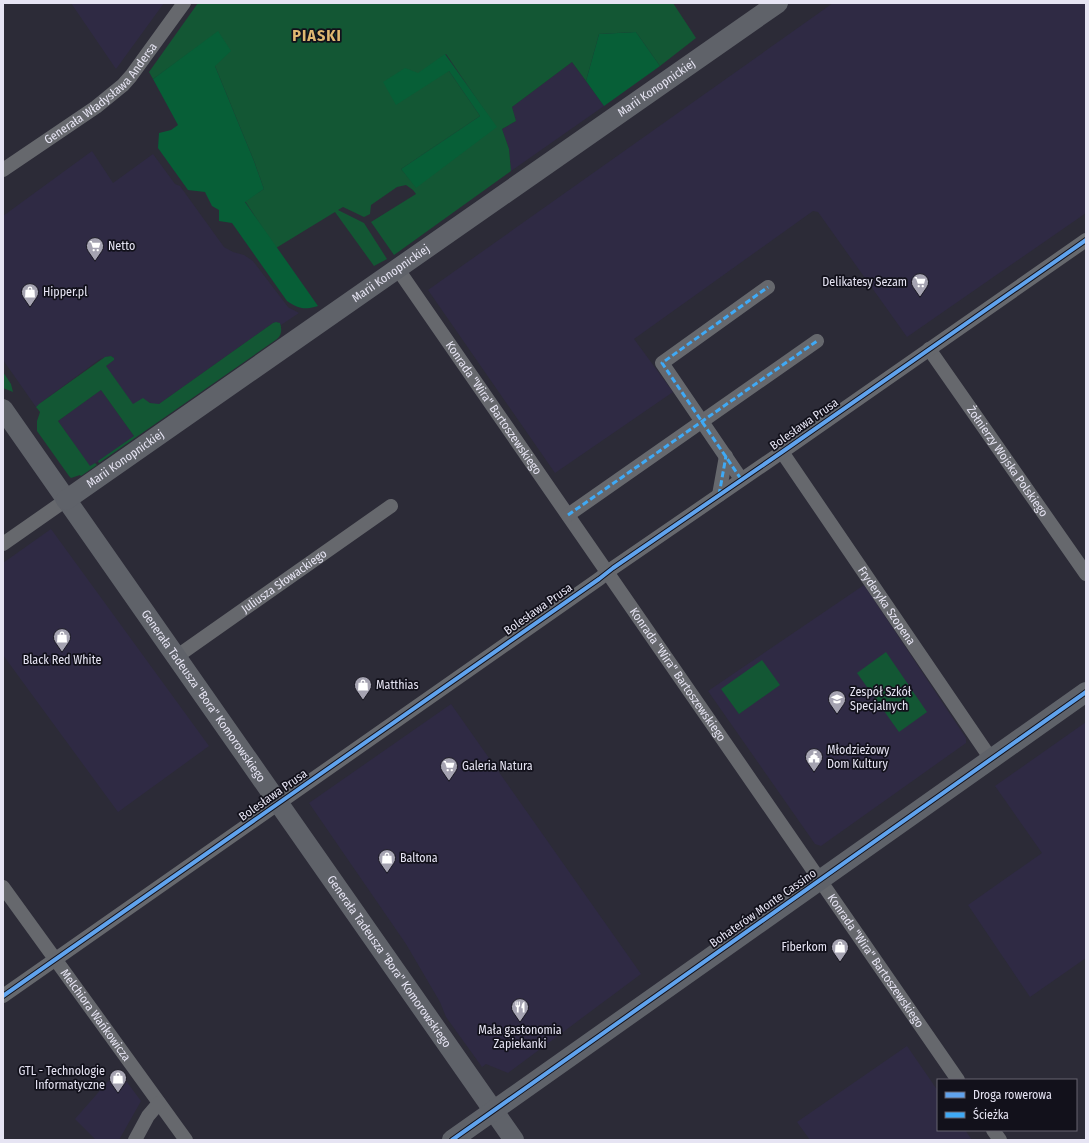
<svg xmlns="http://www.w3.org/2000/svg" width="1089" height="1143" font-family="'Fira Sans Condensed',sans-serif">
<rect width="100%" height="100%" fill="#2c2b37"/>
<g fill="#2f2a44">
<polygon points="71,3 164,3 116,69"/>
<polygon points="833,3 1086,3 1086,213 907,337 818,212 813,211 634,339 673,392 555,473 428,290"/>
<polygon points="572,62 604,106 511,171 509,149 502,129 516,121 512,107"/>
<polygon points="92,151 113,183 153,154 175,184 180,186 224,247 233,252 244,255 253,261 288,307 299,313 281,325 278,322 273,323 159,404 153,404 145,400 133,405 105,366 114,360 114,358 111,356 100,359 43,401 36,407 3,360 3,216"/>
<polygon points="101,390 134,436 90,467 58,421"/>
<polygon points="51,529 209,746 118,812 3,655 3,563"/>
<polygon points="864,585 966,738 966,743 821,846 815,844 708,691"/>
<polygon points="451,704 641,974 508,1073 486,1064 482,1067 446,1017 440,1002 406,944 309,803"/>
<polygon points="1086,722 1086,958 1030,997 968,905 1042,853 995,786"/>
<polygon points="907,1046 938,1091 938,1130 965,1130 972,1140 810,1140 797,1122"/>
<polygon points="118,1070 141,1101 119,1140 96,1140 75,1119"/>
</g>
<g fill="#135734" fill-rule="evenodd">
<path d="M198,3H673L696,38L660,66L636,32L599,34L586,81L572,62L512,107L516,121L502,129L509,149L511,171L394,255L371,222L416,194L413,190L406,185L397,187L371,205L370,214L364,217L343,207L338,210L364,223L387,259L374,266L335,212L276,248L245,201L264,189L254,161L215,66L218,32L153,79L149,72ZM446,54L496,127L416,187L401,169L480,116L449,71L418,74Z"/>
<path d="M276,322L280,323C282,329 282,335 277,339L99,463L98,461L134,436L101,390L58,421L90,466L95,463L97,465L81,476L80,475L71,478L69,476L37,431V421L40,412L36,407L39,404L105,357L111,356L114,358V360L106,366L133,404L143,398L150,403L159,404L273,323Z"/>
<polygon points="3,372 11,384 13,392 3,388"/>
<polygon points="886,652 927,712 899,732 857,673"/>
<polygon points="762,660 780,685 739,714 721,689"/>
</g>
<g fill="#075f37">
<path d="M218,31L231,51L215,66L254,161L264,189L245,202L318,306C304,310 299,309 287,301L232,223L219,221V210L212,206L205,192L188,190L158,148L159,133L171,130L178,125L153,79Z"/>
<polygon points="636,32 660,66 604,106 586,81 599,34"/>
<polygon points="445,54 497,127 416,188 401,169 480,116 449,71 396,105 383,82 405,68 418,73"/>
</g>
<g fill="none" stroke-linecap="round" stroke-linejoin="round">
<g stroke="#66686d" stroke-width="14">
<path id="s1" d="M3,170L96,107L123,85L131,76L184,3"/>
<path id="s2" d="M397,268L958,1080"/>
<path id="s3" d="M929,349L1086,574"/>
<path id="s4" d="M782,452L991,759"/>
<polyline points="741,479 662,363 768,287"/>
<polyline points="719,495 726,456"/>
<polyline points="568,515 817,341"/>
<polyline points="3,544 66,500"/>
<path id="s5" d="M176,657L391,506"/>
<path id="s6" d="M3,887L186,1140"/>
<polyline points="3,996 599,579 613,568 782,452 1086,240"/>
<polyline points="993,1130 1000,1140"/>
<polyline points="135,1140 148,1116 159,1103"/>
</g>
<g stroke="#5f6269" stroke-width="20">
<path id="s7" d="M3,409L514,1140"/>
<path id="s8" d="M66,500L778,3"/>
<polyline points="452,1140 1086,692"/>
</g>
<g stroke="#3fa9f5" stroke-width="3" stroke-dasharray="6 3" stroke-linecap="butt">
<polyline points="741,479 662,363 768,287"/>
<polyline points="719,495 726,456"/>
<polyline points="568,515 817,341"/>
</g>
<g stroke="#12111b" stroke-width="6">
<g id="cycleway">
<polyline points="3,996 599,579 613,568 782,452 1086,240"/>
<polyline points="452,1140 1086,692"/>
</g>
</g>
<use href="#cycleway" stroke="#60a3ed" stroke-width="4"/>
</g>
<defs>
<g id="supermarket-pin" transform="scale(0.9)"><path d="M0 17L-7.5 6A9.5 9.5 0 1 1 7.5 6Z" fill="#a5a3b1" stroke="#12111b"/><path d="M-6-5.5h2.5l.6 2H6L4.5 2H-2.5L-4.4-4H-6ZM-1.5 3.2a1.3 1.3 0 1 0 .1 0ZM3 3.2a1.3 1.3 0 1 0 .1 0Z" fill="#fff"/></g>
<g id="shop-pin" transform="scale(0.9)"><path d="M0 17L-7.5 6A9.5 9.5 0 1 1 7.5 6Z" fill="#a5a3b1" stroke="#12111b"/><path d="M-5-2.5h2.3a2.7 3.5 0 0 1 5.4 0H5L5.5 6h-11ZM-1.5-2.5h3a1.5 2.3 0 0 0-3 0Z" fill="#fff"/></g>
<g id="school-pin" transform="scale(0.9)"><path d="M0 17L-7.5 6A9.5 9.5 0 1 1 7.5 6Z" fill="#a5a3b1" stroke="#12111b"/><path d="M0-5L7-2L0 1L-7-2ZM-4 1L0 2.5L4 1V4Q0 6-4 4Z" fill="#fff"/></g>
<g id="civic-pin" transform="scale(0.9)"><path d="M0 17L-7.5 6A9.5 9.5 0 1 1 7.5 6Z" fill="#a5a3b1" stroke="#12111b"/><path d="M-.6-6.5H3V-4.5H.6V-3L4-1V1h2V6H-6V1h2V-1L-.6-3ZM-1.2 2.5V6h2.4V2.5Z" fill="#fff"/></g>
<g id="restaurant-pin" transform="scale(0.9)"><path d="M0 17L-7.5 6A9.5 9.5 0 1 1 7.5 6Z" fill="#a5a3b1" stroke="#12111b"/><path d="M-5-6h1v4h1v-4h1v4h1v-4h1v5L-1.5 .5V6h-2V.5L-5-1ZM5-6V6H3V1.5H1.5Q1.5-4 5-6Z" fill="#fff"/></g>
</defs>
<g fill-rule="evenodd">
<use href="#supermarket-pin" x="95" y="246"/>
<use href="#supermarket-pin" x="920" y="282"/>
<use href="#shop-pin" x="30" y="292"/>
<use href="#shop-pin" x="62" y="637"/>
<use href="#shop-pin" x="363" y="685"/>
<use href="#school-pin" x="837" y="699"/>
<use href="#civic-pin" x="814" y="757"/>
<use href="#supermarket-pin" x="449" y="766"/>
<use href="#shop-pin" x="387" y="858"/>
<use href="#shop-pin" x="840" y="947"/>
<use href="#restaurant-pin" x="520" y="1007"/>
<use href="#shop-pin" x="118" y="1078"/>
</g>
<g text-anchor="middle" stroke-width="3.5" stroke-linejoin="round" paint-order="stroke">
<g font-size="12" fill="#e6e4f3" stroke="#12111b">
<text dy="4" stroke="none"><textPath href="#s8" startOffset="720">Marii Konopnickiej</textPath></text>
<text dy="4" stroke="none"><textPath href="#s1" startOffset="125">Generała Władysława Andersa</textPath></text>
<text dy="4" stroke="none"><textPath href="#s8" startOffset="396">Marii Konopnickiej</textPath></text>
<text dy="4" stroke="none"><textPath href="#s2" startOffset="170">Konrada "Wira" Bartoszewskiego</textPath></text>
<text transform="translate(804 424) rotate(-35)" y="4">Bolesława Prusa</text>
<text dy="4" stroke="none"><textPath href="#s8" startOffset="72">Marii Konopnickiej</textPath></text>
<text dy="4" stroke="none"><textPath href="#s3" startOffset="137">Żołnierzy Wojska Polskiego</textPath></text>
<text dy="4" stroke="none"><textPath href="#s5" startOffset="132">Juliusza Słowackiego</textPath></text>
<text dy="4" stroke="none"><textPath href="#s4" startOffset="186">Fryderyka Szopena</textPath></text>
<text transform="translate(538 609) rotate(-35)" y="4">Bolesława Prusa</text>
<text dy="4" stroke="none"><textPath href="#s2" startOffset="494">Konrada "Wira" Bartoszewskiego</textPath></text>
<text dy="4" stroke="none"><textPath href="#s7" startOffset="350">Generała Tadeusza "Bora" Komorowskiego</textPath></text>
<text transform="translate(273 795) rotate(-35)" y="4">Bolesława Prusa</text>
<text transform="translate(763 908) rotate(-35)" y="4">Bohaterów Monte Cassino</text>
<text dy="4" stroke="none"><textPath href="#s7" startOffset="674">Generała Tadeusza "Bora" Komorowskiego</textPath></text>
<text dy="4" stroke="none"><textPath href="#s2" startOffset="842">Konrada "Wira" Bartoszewskiego</textPath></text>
<text dy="4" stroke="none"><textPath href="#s6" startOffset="158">Melchiora Wańkowicza</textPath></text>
</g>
<g font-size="12" fill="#e6e4f3" stroke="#12111b" text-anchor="start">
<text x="108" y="250">Netto</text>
<text x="907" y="286" text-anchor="end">Delikatesy Sezam</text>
<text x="43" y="296">Hipper.pl</text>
<text x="62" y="664" text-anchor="middle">Black Red White</text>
<text x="376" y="689">Matthias</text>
<text x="850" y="696">Zespół Szkół<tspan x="850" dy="14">Specjalnych</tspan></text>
<text x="827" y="754">Młodzieżowy<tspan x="827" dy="14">Dom Kultury</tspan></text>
<text x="462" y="770">Galeria Natura</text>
<text x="400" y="862">Baltona</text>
<text x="827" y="951" text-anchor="end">Fiberkom</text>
<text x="520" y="1034" text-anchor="middle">Mała gastonomia<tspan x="520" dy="14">Zapiekanki</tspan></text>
<text x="105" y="1075" text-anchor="end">GTL - Technologie<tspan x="105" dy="14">Informatyczne</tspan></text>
</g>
<g font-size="16" font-weight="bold" letter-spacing="1" fill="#dfb871" stroke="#12111b">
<text x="317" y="41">PIASKI</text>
</g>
</g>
<rect width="1089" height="1143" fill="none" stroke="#e6e4f3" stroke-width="8"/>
<rect x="937" y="1079" width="140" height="52" fill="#12111b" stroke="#676571"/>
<rect x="945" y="1092" width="20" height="6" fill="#60a3ed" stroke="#676571"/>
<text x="973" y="1099" font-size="12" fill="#e6e4f3">Droga rowerowa</text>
<rect x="945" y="1112" width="20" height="6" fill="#3fa9f5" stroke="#676571"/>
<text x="973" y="1119" font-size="12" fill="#e6e4f3">Ścieżka</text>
</svg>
